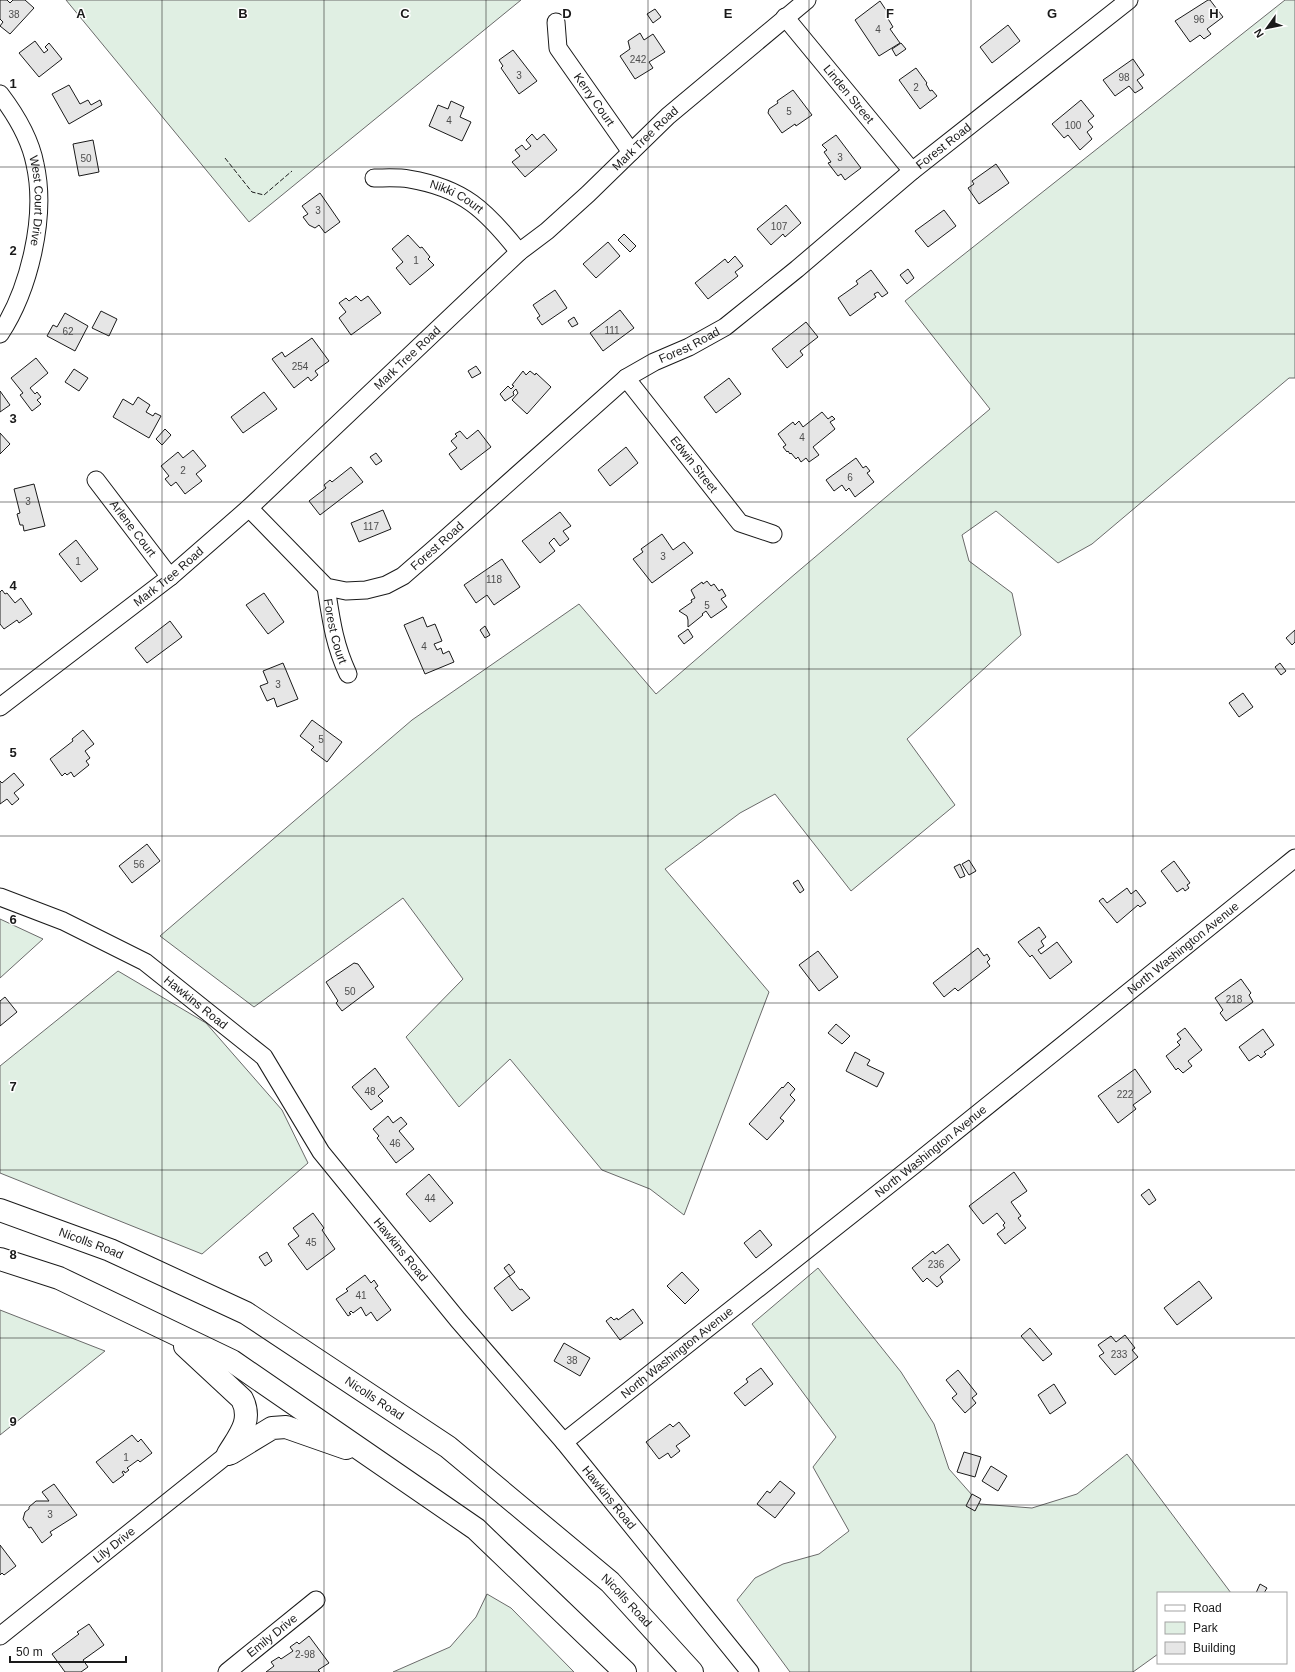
<svg xmlns="http://www.w3.org/2000/svg" width="1295" height="1672" font-family="Helvetica,sans-serif">
<rect width="100%" height="100%" fill="#fff"/>
<g fill="#e0efe3" stroke="#6a6a6a">
<polygon points="66,0 521,0 249,222"/>
<polygon points="1285,0 1295,0 1295,378 1289,378 1092,544 1058,563 996,511 962,535 969,561 1012,593 1021,635 907,739 955,805 851,891 775,794 740,813 665,869 769,992 684,1215 650,1189 602,1170 510,1059 459,1107 406,1037 463,979 403,898 254,1007 160,936 412,720 579,604 656,694 795,574 990,409 905,301"/>
<polygon points="0,919 43,939 0,978"/>
<polygon points="118,971 206,1023 282,1110 308,1163 202,1254 0,1173 0,1066"/>
<polygon points="818,1268 901,1372 934,1424 949,1469 980,1504 1032,1508 1077,1494 1127,1454 1231,1593 1158,1593 1158,1654 1133,1672 790,1672 737,1600 755,1578 783,1564 819,1554 849,1531 813,1467 836,1437 752,1324"/>
<polygon points="0,1310 105,1351 0,1435"/>
<polygon points="487,1594 511,1608 574,1672 393,1672 450,1647 476,1617"/>
</g>
<g fill="#e6e6e6" stroke="#1a1a1a">
<polygon points="0,0 7,0 10,3 13,0 25,0 34,8 10,34 0,26 3,22 0,19"/>
<polygon points="1208,0 1210,0 1223,17 1207,29 1211,34 1204,39 1200,35 1190,42 1175,21"/>
<polygon points="880,1 888,13 889,15 887,17 893,27 890,29 900,43 879,56 855,20"/>
<polygon points="655,9 661,17 653,23 647,14"/>
<polygon points="1008,25 1020,41 992,63 980,47"/>
<polygon points="640,33 644,40 653,34 665,52 649,62 653,68 635,79 620,56 630,49 628,41"/>
<polygon points="35,41 44,53 48,50 45,47 49,43 62,59 39,77 19,53"/>
<polygon points="901,43 906,49 896,56 892,49"/>
<polygon points="513,50 537,81 519,94 501,68 503,66 499,60"/>
<polygon points="1133,59 1144,75 1137,80 1143,88 1135,93 1129,86 1115,96 1103,80"/>
<polygon points="916,68 927,83 926,84 930,91 932,90 937,96 920,109 899,80"/>
<polygon points="69,85 80,104 88,100 91,105 100,100 102,105 69,124 52,94"/>
<polygon points="793,90 812,115 796,126 795,124 782,133 768,113 769,109 778,103 777,101"/>
<polygon points="1081,100 1094,116 1088,121 1093,127 1087,132 1092,139 1080,150 1068,135 1064,138 1052,124"/>
<polygon points="451,101 464,107 460,117 471,122 462,141 429,126 438,105 448,109"/>
<polygon points="532,134 537,140 544,134 557,150 525,177 512,162 520,156 515,150 522,145 526,150 531,146 526,140"/>
<polygon points="836,135 861,168 845,180 841,174 838,176 828,163 831,162 824,152 827,150 822,145"/>
<polygon points="93,140 99,172 79,176 73,144"/>
<polygon points="996,164 1009,183 979,204 968,188 974,184 972,181"/>
<polygon points="320,193 340,222 325,233 319,225 315,228 309,225 303,217 308,214 302,206"/>
<polygon points="786,205 801,223 785,237 783,234 771,245 757,229"/>
<polygon points="944,210 956,226 928,247 915,231"/>
<polygon points="624,234 636,246 630,252 618,240"/>
<polygon points="408,235 420,248 422,247 430,257 428,259 434,265 410,285 396,268 403,262 392,249"/>
<polygon points="608,242 620,256 596,278 583,264"/>
<polygon points="735,256 743,266 735,272 738,276 708,299 695,283 725,259 728,263"/>
<polygon points="908,269 914,278 907,284 900,275"/>
<polygon points="871,270 888,293 882,297 878,292 874,294 876,297 850,316 838,298 858,284 856,281"/>
<polygon points="555,290 567,308 542,325 537,318 540,316 533,305"/>
<polygon points="356,296 361,301 368,296 381,313 351,335 339,318 346,312 339,303 346,298 349,301"/>
<polygon points="620,310 634,328 603,351 590,333"/>
<polygon points="101,311 117,319 109,336 92,328"/>
<polygon points="65,313 88,326 75,351 47,336 53,325 57,327"/>
<polygon points="574,317 578,324 572,327 568,321"/>
<polygon points="806,322 818,337 800,351 803,355 787,368 772,349"/>
<polygon points="312,338 329,361 315,371 318,375 311,381 308,377 294,388 272,359 282,352 285,357"/>
<polygon points="36,358 48,373 30,388 35,394 37,392 41,397 37,400 41,404 32,411 20,395 23,393 11,378"/>
<polygon points="476,366 481,373 472,378 468,371"/>
<polygon points="74,369 88,378 79,391 65,382"/>
<polygon points="523,371 526,375 530,371 535,375 536,373 551,387 527,414 512,400 518,393 516,389 513,392 514,395 505,401 500,394 508,386 511,389 514,386 512,385"/>
<polygon points="729,378 741,394 716,413 704,397"/>
<polygon points="0,391 10,405 0,412"/>
<polygon points="264,392 277,409 243,433 231,417"/>
<polygon points="138,397 150,405 146,412 153,416 155,413 161,416 149,438 113,417 123,399 133,405"/>
<polygon points="822,412 828,419 832,416 835,419 830,422 835,429 813,447 819,455 809,462 806,458 801,462 798,457 796,459 791,453 790,454 788,451 787,452 783,447 786,445 778,434 793,422 795,425 799,421 803,427"/>
<polygon points="165,429 171,435 162,445 156,439"/>
<polygon points="478,430 491,447 461,470 449,454 457,448 451,441 457,436 455,434 460,431 467,439"/>
<polygon points="0,433 10,444 0,454"/>
<polygon points="626,447 638,463 610,486 598,470"/>
<polygon points="193,450 206,466 196,474 202,481 185,494 176,482 171,486 165,479 169,476 161,466 178,452 183,458"/>
<polygon points="376,453 382,461 376,465 370,457"/>
<polygon points="856,458 863,468 866,466 870,471 867,473 874,482 855,497 849,488 846,491 842,485 834,491 826,480"/>
<polygon points="351,467 363,482 320,515 309,501 326,488 324,485 330,480 332,482"/>
<polygon points="34,484 45,526 24,531 23,525 20,525 17,514 20,513 14,489"/>
<polygon points="383,510 391,529 359,542 351,523"/>
<polygon points="560,512 571,526 563,531 569,539 560,546 554,538 549,543 555,551 540,563 522,541"/>
<polygon points="662,534 673,550 684,542 693,553 652,583 633,559 643,552 641,549"/>
<polygon points="76,540 98,569 81,582 59,554"/>
<polygon points="502,559 520,587 494,605 487,595 476,603 464,585"/>
<polygon points="707,581 711,586 714,584 719,591 722,589 726,596 721,599 727,607 711,618 706,611 702,614 703,615 688,627 688,620 687,616 679,611 692,602 691,600 695,598 691,590 702,582 703,584"/>
<polygon points="2,590 5,594 7,593 15,603 21,598 32,614 19,623 17,620 4,629 0,624 0,592"/>
<polygon points="264,593 284,622 268,634 246,605"/>
<polygon points="423,617 427,627 435,624 442,641 434,644 437,650 441,648 443,654 449,651 454,662 425,674 404,625"/>
<polygon points="170,621 182,637 147,663 135,648"/>
<polygon points="485,626 490,635 485,638 480,630"/>
<polygon points="688,629 693,637 684,644 678,636"/>
<polygon points="1295,630 1295,642 1292,645 1286,638"/>
<polygon points="283,663 298,699 277,707 274,698 267,701 260,686 268,683 263,671"/>
<polygon points="1280,663 1286,671 1281,675 1275,667"/>
<polygon points="1243,693 1253,707 1239,717 1229,703"/>
<polygon points="312,720 342,742 327,762 311,750 314,747 300,736"/>
<polygon points="83,730 94,744 85,751 90,758 86,761 89,765 74,777 71,772 67,775 65,773 62,776 50,759 73,741 72,739"/>
<polygon points="14,773 24,785 14,793 19,799 12,805 7,799 0,804 0,781 2,783"/>
<polygon points="147,844 160,861 132,883 119,866"/>
<polygon points="969,860 976,871 969,875 962,864"/>
<polygon points="1174,861 1190,883 1187,885 1189,888 1185,891 1183,888 1177,892 1161,871"/>
<polygon points="960,864 965,876 960,878 954,867"/>
<polygon points="798,880 804,890 800,893 793,883"/>
<polygon points="1127,888 1131,894 1136,890 1146,903 1140,907 1138,905 1117,923 1099,901 1103,898 1107,903"/>
<polygon points="1039,927 1046,937 1041,941 1044,946 1038,950 1041,954 1057,942 1072,962 1050,979 1032,955 1030,957 1018,942"/>
<polygon points="978,948 984,956 987,954 990,959 987,962 990,966 958,991 955,988 944,997 933,983"/>
<polygon points="818,951 838,977 819,991 799,965"/>
<polygon points="354,963 358,964 374,987 342,1011 336,1003 338,1001 326,982"/>
<polygon points="1241,979 1251,993 1249,995 1253,1002 1226,1021 1220,1013 1223,1010 1215,998"/>
<polygon points="5,997 17,1012 0,1026 0,1001"/>
<polygon points="836,1024 850,1036 842,1044 828,1033"/>
<polygon points="1185,1028 1202,1050 1188,1061 1192,1066 1183,1073 1178,1068 1176,1070 1166,1056 1180,1045 1177,1042 1181,1039 1177,1034"/>
<polygon points="1263,1029 1274,1045 1264,1052 1266,1054 1261,1058 1258,1055 1249,1061 1239,1047"/>
<polygon points="855,1052 870,1060 867,1065 884,1073 877,1087 846,1071"/>
<polygon points="375,1068 389,1087 378,1096 383,1101 371,1110 352,1087"/>
<polygon points="1135,1069 1151,1092 1133,1105 1136,1109 1118,1123 1098,1096"/>
<polygon points="788,1082 795,1089 790,1095 795,1100 780,1118 784,1121 767,1140 749,1124 782,1087 783,1088"/>
<polygon points="388,1116 393,1123 401,1117 407,1124 399,1131 414,1149 396,1163 377,1138 379,1136 373,1129"/>
<polygon points="1014,1172 1027,1191 1011,1202 1021,1216 1018,1218 1026,1228 1005,1244 997,1234 1005,1228 1003,1225 1005,1223 997,1213 983,1224 969,1206"/>
<polygon points="429,1174 453,1203 430,1222 406,1194"/>
<polygon points="1149,1189 1156,1200 1149,1205 1141,1195"/>
<polygon points="313,1213 324,1228 322,1230 335,1249 307,1270 288,1244 299,1236 293,1228"/>
<polygon points="760,1230 772,1245 756,1258 744,1243"/>
<polygon points="948,1244 960,1260 940,1277 943,1282 937,1287 927,1278 923,1282 912,1268 933,1251 935,1254"/>
<polygon points="267,1252 272,1261 265,1266 259,1257"/>
<polygon points="509,1264 515,1272 510,1276 504,1268"/>
<polygon points="682,1272 699,1290 685,1304 667,1286"/>
<polygon points="365,1275 371,1283 374,1280 378,1286 375,1288 391,1310 377,1321 371,1312 366,1316 361,1307 353,1313 351,1311 349,1313 351,1314 348,1316 336,1299 348,1291 346,1289"/>
<polygon points="509,1276 520,1290 522,1289 530,1298 512,1311 494,1288"/>
<polygon points="1199,1281 1212,1298 1177,1325 1164,1308"/>
<polygon points="633,1309 643,1323 620,1340 606,1321 611,1317 614,1320 617,1318 618,1320"/>
<polygon points="1030,1328 1052,1354 1043,1361 1021,1336"/>
<polygon points="1125,1335 1135,1348 1132,1350 1138,1357 1115,1375 1099,1356 1104,1353 1098,1345 1111,1336 1116,1342"/>
<polygon points="564,1343 590,1358 580,1376 554,1361"/>
<polygon points="761,1368 773,1384 745,1406 734,1393 748,1382 746,1379"/>
<polygon points="958,1370 977,1394 972,1398 976,1403 965,1413 952,1398 957,1394 946,1380"/>
<polygon points="1054,1384 1066,1403 1050,1414 1038,1395"/>
<polygon points="679,1422 690,1436 676,1446 680,1451 671,1458 668,1453 659,1459 646,1442 670,1424 673,1427"/>
<polygon points="132,1435 138,1442 141,1439 152,1453 140,1462 138,1460 127,1468 129,1470 125,1473 124,1471 122,1472 124,1475 113,1483 96,1462"/>
<polygon points="964,1452 981,1457 975,1477 957,1472"/>
<polygon points="991,1466 1007,1476 998,1491 982,1481"/>
<polygon points="780,1481 795,1493 775,1518 757,1504 767,1491 770,1493"/>
<polygon points="54,1484 77,1515 50,1532 52,1535 42,1543 31,1527 29,1528 23,1519 25,1512 29,1509 29,1507 36,1501 49,1501 42,1492"/>
<polygon points="972,1494 981,1499 975,1511 966,1506"/>
<polygon points="0,1545 16,1566 4,1575 2,1573 0,1575"/>
<polygon points="1260,1584 1267,1588 1264,1593 1256,1593"/>
<polygon points="89,1624 104,1645 83,1660 88,1667 81,1672 65,1672 52,1654 79,1634 77,1632"/>
<polygon points="309,1636 329,1663 318,1670 320,1672 266,1672 274,1666 271,1662 279,1657 281,1659 293,1651 290,1647 297,1642 299,1644"/>
</g>
<g fill="none" stroke-linecap="round" stroke-linejoin="round">
<g stroke="#1a1a1a" stroke-width="19">
<g id="minor">
<path id="s1" d="M785,17L912,171"/>
<path id="s2" d="M556,22L558,48L631,152"/>
<path id="s3" d="M0,94C16,115 30,138 35,164C47,217 29,290 0,334"/>
<path id="s4" d="M374,178C385,178 398,177 409,179C463,188 486,210 519,252"/>
<path id="s5" d="M626,378L740,523L773,534"/>
<path id="s6" d="M96,480L170,577"/>
<path id="s7" d="M249,508L326,587L346,591L366,590L386,585L403,576L434,549L626,378L654,362L689,347L725,327L797,269L912,171L1129,0"/>
<path id="s8" d="M326,587C331,619 334,644 348,674"/>
<path id="s9" d="M0,707L170,577L249,508L519,252L547,231L588,194L668,116L807,0"/>
<path id="s10" d="M0,897L63,921L145,962L264,1057L321,1152L458,1320L564,1442L750,1672"/>
<path id="s11" d="M564,1442L914,1165L1295,858"/>
<path id="s12" d="M0,1636L228,1454"/>
<path id="s13" d="M227,1672L316,1600"/>
</g>
</g>
<g stroke="#1a1a1a" stroke-width="24">
<g id="highway">
<path id="s14" d="M0,1210L110,1250L246,1313L448,1447L610,1582L692,1672"/>
<polyline points="0,1259 59,1278 232,1361 476,1529 625,1672"/>
<path d="M185,1346L242,1399C253,1421 239,1436 228,1454"/>
<polyline points="231,1453 272,1428 286,1427 346,1448"/>
</g>
</g>
<use href="#minor" stroke="#fff" stroke-width="17"/>
<use href="#highway" stroke="#fff" stroke-width="22"/>
<polyline stroke="#1a1a1a" stroke-width="1" stroke-dasharray="5 2" stroke-linecap="butt" points="225,158 252,192 264,195 292,171"/>
</g>
<path fill="none" stroke="#1a1a1a" stroke-width="1" stroke-opacity="0.55" d="M162,0V1672M324,0V1672M486,0V1672M648,0V1672M809,0V1672M971,0V1672M1133,0V1672M0,167H1295M0,334H1295M0,502H1295M0,669H1295M0,836H1295M0,1003H1295M0,1170H1295M0,1338H1295M0,1505H1295"/>
<g text-anchor="middle" stroke-width="3" stroke-linejoin="round" paint-order="stroke">
<g font-size="10" fill="#4d4d4d">
<text x="14" y="18">38</text>
<text x="1199" y="23">96</text>
<text x="878" y="33">4</text>
<text x="638" y="63">242</text>
<text x="519" y="79">3</text>
<text x="1124" y="81">98</text>
<text x="916" y="91">2</text>
<text x="789" y="115">5</text>
<text x="449" y="124">4</text>
<text x="1073" y="129">100</text>
<text x="840" y="161">3</text>
<text x="86" y="162">50</text>
<text x="318" y="214">3</text>
<text x="779" y="230">107</text>
<text x="416" y="264">1</text>
<text x="612" y="334">111</text>
<text x="68" y="335">62</text>
<text x="300" y="370">254</text>
<text x="802" y="441">4</text>
<text x="183" y="474">2</text>
<text x="850" y="481">6</text>
<text x="28" y="505">3</text>
<text x="371" y="530">117</text>
<text x="663" y="560">3</text>
<text x="78" y="565">1</text>
<text x="494" y="583">118</text>
<text x="707" y="609">5</text>
<text x="424" y="650">4</text>
<text x="278" y="688">3</text>
<text x="321" y="743">5</text>
<text x="139" y="868">56</text>
<text x="350" y="995">50</text>
<text x="1234" y="1003">218</text>
<text x="370" y="1095">48</text>
<text x="1125" y="1098">222</text>
<text x="395" y="1147">46</text>
<text x="430" y="1202">44</text>
<text x="311" y="1246">45</text>
<text x="936" y="1268">236</text>
<text x="361" y="1299">41</text>
<text x="1119" y="1358">233</text>
<text x="572" y="1364">38</text>
<text x="126" y="1461">1</text>
<text x="50" y="1518">3</text>
<text x="305" y="1658">2-98</text>
</g>
<g font-size="12" fill="#1a1a1a" stroke="#fff">
<text dy="4" stroke="none"><textPath href="#s1" startOffset="100">Linden Street</textPath></text>
<text dy="4" stroke="none"><textPath href="#s2" startOffset="89">Kerry Court</textPath></text>
<text dy="4" stroke="none"><textPath href="#s9" startOffset="861">Mark Tree Road</textPath></text>
<text dy="4" stroke="none"><textPath href="#s7" startOffset="884">Forest Road</textPath></text>
<text dy="4" stroke="none"><textPath href="#s4" startOffset="86">Nikki Court</textPath></text>
<text dy="4" stroke="none"><textPath href="#s3" startOffset="116">West Court Drive</textPath></text>
<text dy="4" stroke="none"><textPath href="#s7" startOffset="560">Forest Road</textPath></text>
<text dy="4" stroke="none"><textPath href="#s9" startOffset="537">Mark Tree Road</textPath></text>
<text dy="4" stroke="none"><textPath href="#s5" startOffset="110">Edwin Street</textPath></text>
<text dy="4" stroke="none"><textPath href="#s6" startOffset="61">Arlene Court</textPath></text>
<text dy="4" stroke="none"><textPath href="#s7" startOffset="236">Forest Road</textPath></text>
<text dy="4" stroke="none"><textPath href="#s9" startOffset="213">Mark Tree Road</textPath></text>
<text dy="4" stroke="none"><textPath href="#s8" startOffset="45">Forest Court</textPath></text>
<text dy="4" stroke="none"><textPath href="#s11" startOffset="792">North Washington Avenue</textPath></text>
<text dy="4" stroke="none"><textPath href="#s10" startOffset="224">Hawkins Road</textPath></text>
<text dy="4" stroke="none"><textPath href="#s11" startOffset="468">North Washington Avenue</textPath></text>
<text dy="4" stroke="none"><textPath href="#s14" startOffset="97">Nicolls Road</textPath></text>
<text dy="4" stroke="none"><textPath href="#s10" startOffset="548">Hawkins Road</textPath></text>
<text dy="4" stroke="none"><textPath href="#s11" startOffset="144">North Washington Avenue</textPath></text>
<text dy="4" stroke="none"><textPath href="#s14" startOffset="421">Nicolls Road</textPath></text>
<text dy="4" stroke="none"><textPath href="#s10" startOffset="872">Hawkins Road</textPath></text>
<text dy="4" stroke="none"><textPath href="#s12" startOffset="146">Lily Drive</textPath></text>
<text dy="4" stroke="none"><textPath href="#s14" startOffset="745">Nicolls Road</textPath></text>
<text dy="4" stroke="none"><textPath href="#s13" startOffset="58">Emily Drive</textPath></text>
</g>
</g>
<g font-size="13" text-anchor="middle" font-weight="bold" fill="#1a1a1a" stroke="#fff" stroke-width="3" stroke-linejoin="round" paint-order="stroke">
<text x="81" y="18">A</text>
<text x="243" y="18">B</text>
<text x="405" y="18">C</text>
<text x="567" y="18">D</text>
<text x="728" y="18">E</text>
<text x="890" y="18">F</text>
<text x="1052" y="18">G</text>
<text x="1214" y="18">H</text>
<text x="13" y="88">1</text>
<text x="13" y="255">2</text>
<text x="13" y="423">3</text>
<text x="13" y="590">4</text>
<text x="13" y="757">5</text>
<text x="13" y="924">6</text>
<text x="13" y="1091">7</text>
<text x="13" y="1259">8</text>
<text x="13" y="1426">9</text>
</g>
<rect x="1157" y="1592" width="130" height="72" fill="#ffffff" stroke="#a3a3a3"/>
<rect x="1165" y="1605" width="20" height="6" fill="#ffffff" stroke="#a3a3a3"/>
<text x="1193" y="1612" font-size="12" fill="#1a1a1a">Road</text>
<rect x="1165" y="1622" width="20" height="12" fill="#e0efe3" stroke="#a3a3a3"/>
<text x="1193" y="1632" font-size="12" fill="#1a1a1a">Park</text>
<rect x="1165" y="1642" width="20" height="12" fill="#e6e6e6" stroke="#a3a3a3"/>
<text x="1193" y="1652" font-size="12" fill="#1a1a1a">Building</text>
<g transform="translate(1267 28) rotate(237)" stroke="#ffffff" stroke-width="3" paint-order="stroke">
<path d="M0-3L7 15L0 10L-7 15Z" fill="#1a1a1a"/>
<text y="-6" font-size="11" font-weight="bold" text-anchor="middle" fill="#1a1a1a">N</text>
</g>
<path d="M10 1656v6h116v-6" fill="none" stroke="#1a1a1a" stroke-width="2"/>
<text x="16" y="1656" font-size="12" fill="#1a1a1a" stroke="#ffffff" stroke-width="3" paint-order="stroke">50 m</text>
</svg>
